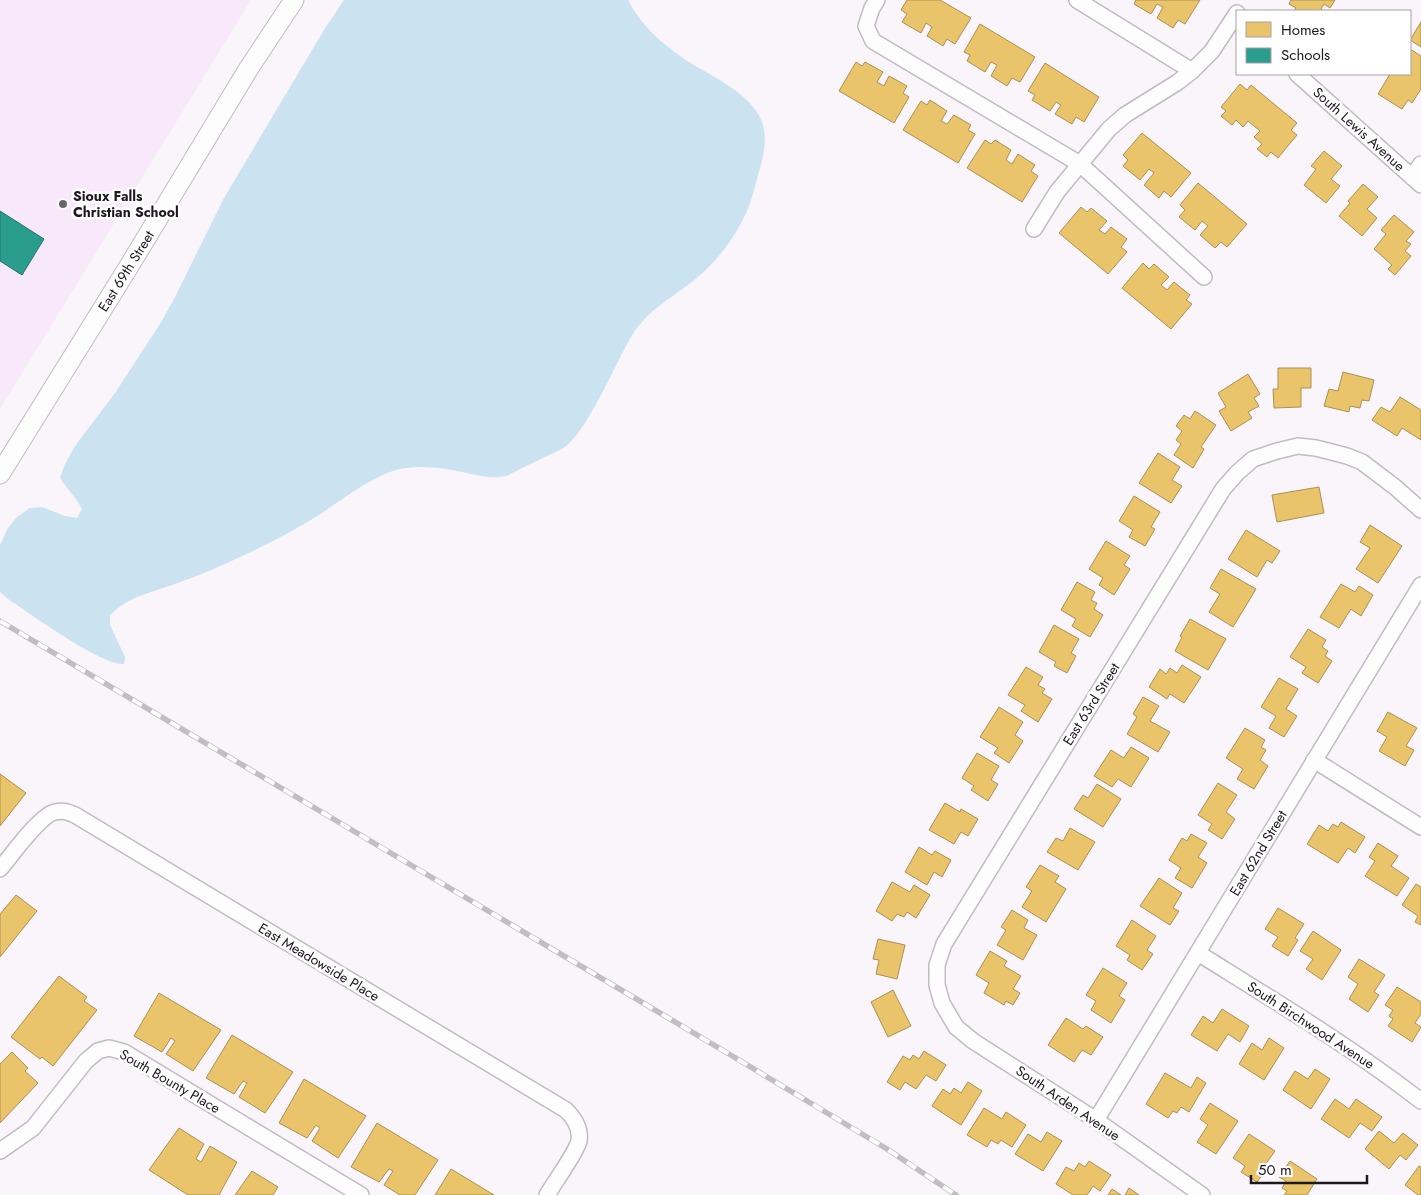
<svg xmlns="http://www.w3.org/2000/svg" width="1421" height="1195" font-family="Jost,sans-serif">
<rect width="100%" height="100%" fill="#faf4fb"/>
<polygon fill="#f8e9fa" points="0,0 251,0 0,409"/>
<path fill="#cbe2f0" d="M344,0H628C640,24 661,43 683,58C708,75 751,92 762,122C768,138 763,159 758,175C755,185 753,196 749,206C739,232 720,258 699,276C676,296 652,306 634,332C617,359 585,439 560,450C547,456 534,462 520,469C516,471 511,474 506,476C489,480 469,473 452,470C433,467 412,465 393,471C370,478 340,501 319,515C287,535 252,552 218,567C198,576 178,583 157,590C139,596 124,601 110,615V625L125,657L124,664C100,665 31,614 8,599L0,592V545L8,528L17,517L30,508L42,507L65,516L77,518L82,509C76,497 67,489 60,478L65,464L75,446L115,393L160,324L174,299L224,198L324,30Z"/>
<g fill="#e9c46a" stroke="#ac9053">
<polygon points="907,0 940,0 971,18 955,44 947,39 943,46 927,36 932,27 926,23 921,33 902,22 907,14 901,10"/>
<polygon points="1136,0 1200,0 1185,24 1178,20 1173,28 1157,18 1163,7 1157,4 1151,14 1134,4"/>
<polygon points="1291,0 1335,0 1330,8 1324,4 1321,9 1324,11 1294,11 1296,8 1289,4"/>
<polygon points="1421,22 1421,47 1410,40"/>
<polygon points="980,24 1035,57 1020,82 1012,78 1007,86 991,76 997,65 991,62 985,72 967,61 970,55 964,52"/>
<polygon points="1410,49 1421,56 1421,89 1412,103 1408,100 1402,109 1378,94 1390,74 1410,74"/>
<polygon points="856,62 862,66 865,62 883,72 877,82 884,86 889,76 907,86 903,93 909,97 894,123 839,91"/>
<polygon points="1045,63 1099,97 1084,122 1076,117 1072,124 1055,114 1061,105 1056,102 1050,111 1032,100 1035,95 1028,91"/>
<polygon points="1240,84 1247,90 1251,85 1297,123 1291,130 1297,135 1278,158 1271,152 1267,157 1257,149 1262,144 1254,137 1260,131 1248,121 1243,127 1236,120 1232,125 1221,116 1226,111 1221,107"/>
<polygon points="930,100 947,111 941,121 947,124 954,115 971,125 968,130 975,134 958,163 903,130 921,101 927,105"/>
<polygon points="1142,133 1191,173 1171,197 1164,191 1159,198 1144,185 1154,173 1149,169 1140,180 1123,166 1128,160 1123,155"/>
<polygon points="985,140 991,144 995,140 1011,150 1006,160 1012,164 1018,154 1035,165 1031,171 1038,176 1022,202 967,168"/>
<polygon points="1324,151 1342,166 1331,179 1340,186 1326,203 1304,185 1316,169 1311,166"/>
<polygon points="1198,183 1247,224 1227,247 1221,242 1215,248 1200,235 1208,226 1202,221 1195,230 1179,217 1185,210 1180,205"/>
<polygon points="1363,184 1378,197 1367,209 1377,218 1362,236 1339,216 1350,203 1348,201"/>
<polygon points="1081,207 1087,212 1091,208 1107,221 1099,230 1105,234 1111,227 1127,239 1121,247 1127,252 1108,274 1059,233"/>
<polygon points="1394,215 1414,232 1406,241 1411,244 1405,251 1411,256 1395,275 1388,269 1392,265 1374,249 1386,234 1381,230"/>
<polygon points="1143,263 1149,269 1154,264 1169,277 1161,285 1167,290 1174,282 1190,295 1186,300 1192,304 1171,329 1122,288"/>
<polygon points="1278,368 1311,368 1311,388 1301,388 1301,407 1274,408 1273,389 1278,389"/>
<polygon points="1343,372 1374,380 1369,401 1362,400 1360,408 1350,406 1349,412 1324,406 1329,389 1338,391"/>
<polygon points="1248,374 1260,394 1254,398 1259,406 1248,412 1252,418 1231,431 1219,411 1226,407 1218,393"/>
<polygon points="1400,397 1421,410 1421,440 1402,428 1397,436 1372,420 1381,407 1390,412"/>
<polygon points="1195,411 1216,425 1201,447 1204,449 1193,468 1174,455 1181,444 1176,440 1182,431 1176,426 1184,415 1190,419"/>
<polygon points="1158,453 1180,467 1172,480 1182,486 1171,503 1139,483"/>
<polygon points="1319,487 1324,513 1277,522 1272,495"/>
<polygon points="1134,496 1160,512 1151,527 1155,529 1145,546 1129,537 1133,530 1119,521"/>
<polygon points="1370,525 1402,546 1378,583 1356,569 1370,548 1360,542"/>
<polygon points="1246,530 1280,551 1272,563 1267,560 1257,577 1228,559"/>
<polygon points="1106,541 1130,556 1124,565 1130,569 1114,595 1099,585 1103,578 1089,569"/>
<polygon points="1221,569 1256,589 1233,627 1209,612 1220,594 1210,588"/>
<polygon points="1077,582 1095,592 1091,600 1097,603 1094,609 1103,615 1090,637 1072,626 1076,619 1061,610"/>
<polygon points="1341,584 1355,592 1359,586 1373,595 1361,616 1351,609 1339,628 1320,617"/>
<polygon points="1190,619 1226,639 1208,670 1175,651 1182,637 1180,636"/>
<polygon points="1054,625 1079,639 1071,653 1076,656 1067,673 1054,666 1056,662 1039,652"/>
<polygon points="1308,629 1326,640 1322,647 1328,651 1325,656 1332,661 1318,683 1302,673 1306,667 1290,657"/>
<polygon points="1182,665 1201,677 1184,703 1170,694 1167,699 1149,687 1160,669 1166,674 1170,668 1177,673"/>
<polygon points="1026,667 1043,677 1038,685 1045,689 1042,693 1052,699 1038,722 1021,711 1025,705 1008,695"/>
<polygon points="1279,678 1298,689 1286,709 1297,716 1284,737 1269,728 1276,716 1261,707"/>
<polygon points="1143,697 1159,706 1150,721 1170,732 1158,752 1127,734 1137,717 1133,714"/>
<polygon points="999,707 1023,722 1015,735 1023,741 1009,763 994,753 998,748 980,737"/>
<polygon points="1388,712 1417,728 1406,746 1414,750 1405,766 1379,751 1387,737 1377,731"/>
<polygon points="1245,728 1265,740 1261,747 1266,750 1260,760 1268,766 1254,789 1237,779 1243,769 1226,758"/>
<polygon points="1131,747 1149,758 1131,787 1118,779 1112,787 1094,776 1111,750 1124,758"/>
<polygon points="977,753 999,766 991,780 998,784 988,801 971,790 974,786 962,778"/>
<polygon points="0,774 26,793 0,826"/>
<polygon points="1218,783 1237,795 1226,812 1235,819 1222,839 1208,830 1212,824 1198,815"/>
<polygon points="1097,784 1121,799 1103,827 1074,809 1083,795 1088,798"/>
<polygon points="945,803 960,812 961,809 978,819 968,836 961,832 954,844 929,830"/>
<polygon points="1341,822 1365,837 1355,853 1348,848 1338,863 1307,844 1319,825 1328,831 1333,824 1338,827"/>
<polygon points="1070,828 1095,842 1078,870 1047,852 1056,838 1063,841"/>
<polygon points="1191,834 1207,843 1198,857 1207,863 1192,888 1175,878 1181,868 1169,860 1182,838 1187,841"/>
<polygon points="1378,843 1398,856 1391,866 1409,878 1397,896 1365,876 1375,861 1369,857"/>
<polygon points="919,847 932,855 935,851 951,860 942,877 934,872 927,885 905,872"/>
<polygon points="1040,865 1059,876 1055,882 1066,889 1046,922 1022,907 1032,891 1026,887"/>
<polygon points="1159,878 1182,893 1173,908 1179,911 1170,925 1140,906"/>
<polygon points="892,882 910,892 914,885 930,895 916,918 907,912 904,917 897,914 892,921 876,911"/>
<polygon points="1416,884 1421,887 1421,925 1415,922 1418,916 1402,905"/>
<polygon points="16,895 37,911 0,957 0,914"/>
<polygon points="1278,908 1304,924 1295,938 1298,940 1288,956 1272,946 1278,937 1265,929"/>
<polygon points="1012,910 1028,920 1024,928 1037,935 1023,960 997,945 1006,930 1001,927"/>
<polygon points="1132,920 1156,936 1147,950 1153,954 1142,970 1127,960 1130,955 1116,946"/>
<polygon points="1313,931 1341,950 1322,980 1306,969 1313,959 1300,951"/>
<polygon points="878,939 905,945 897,979 876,974 879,960 873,959"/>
<polygon points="990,951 1007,961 1004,966 1021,976 1013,989 1020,993 1013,1005 1006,1001 1004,1005 984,993 989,983 976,975"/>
<polygon points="1359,959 1385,975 1374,992 1379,995 1368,1012 1349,999 1358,984 1348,977"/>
<polygon points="1103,968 1127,983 1119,996 1125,1000 1111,1023 1091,1010 1096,1001 1086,995"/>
<polygon points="59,976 87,997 84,1001 97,1010 53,1066 42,1057 40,1059 11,1037"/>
<polygon points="1397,987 1421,1002 1421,1014 1415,1023 1421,1027 1412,1042 1388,1026 1393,1019 1389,1016 1393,1010 1385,1005"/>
<polygon points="893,990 911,1026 888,1037 871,1002"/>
<polygon points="159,993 221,1030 193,1071 166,1054 175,1041 171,1038 162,1052 134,1036"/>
<polygon points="1222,1009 1249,1026 1240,1042 1228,1034 1217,1051 1191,1035 1203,1016 1213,1023"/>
<polygon points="1066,1018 1083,1029 1086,1026 1103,1037 1091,1055 1082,1050 1074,1062 1048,1045"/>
<polygon points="232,1035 293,1072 265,1113 239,1097 247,1083 243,1081 234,1094 206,1078"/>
<polygon points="1269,1038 1284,1048 1264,1080 1239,1064 1252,1043 1262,1050"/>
<polygon points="924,1051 946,1065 936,1081 926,1075 916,1089 905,1082 900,1090 887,1082 903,1056 910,1060 913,1055 919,1059"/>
<polygon points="12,1052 28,1068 25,1071 38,1083 0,1123 0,1064"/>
<polygon points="1315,1069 1330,1079 1311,1109 1283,1090 1295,1071 1308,1079"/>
<polygon points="1165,1073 1191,1088 1197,1077 1206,1083 1189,1112 1181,1107 1177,1113 1173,1111 1168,1118 1146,1104"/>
<polygon points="304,1079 366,1116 338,1158 312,1141 320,1128 316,1125 307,1138 279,1123"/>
<polygon points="968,1082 982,1091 961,1125 932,1106 943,1089 950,1094 954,1088 961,1093"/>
<polygon points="1335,1099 1349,1109 1356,1099 1382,1117 1372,1131 1360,1123 1349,1138 1321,1119"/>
<polygon points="1210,1103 1238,1121 1216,1154 1197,1142 1208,1125 1200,1119"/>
<polygon points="984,1108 1002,1119 1006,1112 1026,1125 1012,1147 1001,1140 998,1144 991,1140 987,1147 967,1135"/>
<polygon points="377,1123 438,1160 415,1195 400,1195 384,1185 393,1171 389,1169 379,1182 351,1167"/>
<polygon points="179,1128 204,1144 196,1159 201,1162 210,1146 237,1162 219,1195 188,1195 149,1170"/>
<polygon points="1379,1131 1394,1143 1403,1133 1418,1145 1406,1160 1400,1155 1389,1169 1365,1149"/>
<polygon points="1047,1132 1062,1141 1043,1171 1015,1154 1028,1134 1041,1142"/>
<polygon points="1249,1134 1275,1151 1263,1168 1266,1170 1257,1182 1241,1172 1245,1166 1233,1158"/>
<polygon points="1089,1161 1111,1175 1100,1191 1093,1186 1087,1195 1073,1195 1056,1184 1066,1167 1074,1171 1079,1163 1085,1167"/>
<polygon points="1290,1161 1317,1179 1307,1195 1284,1195 1287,1191 1282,1188 1286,1181 1279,1177"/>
<polygon points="1419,1166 1421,1167 1421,1195 1418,1195 1405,1185"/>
<polygon points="451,1169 494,1195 435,1195"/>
<polygon points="252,1171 278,1187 273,1195 235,1195"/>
<polygon points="1129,1188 1139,1195 1125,1195"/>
<polygon points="1112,1189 1121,1195 1108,1195"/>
</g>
<polygon fill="#2a9d8f" stroke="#26756d" points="0,211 44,239 22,275 0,261"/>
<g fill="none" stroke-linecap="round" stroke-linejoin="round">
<g stroke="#c1bcc2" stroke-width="18">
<g id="minor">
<polyline points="877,0 872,8 866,26 873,41 1080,164 1204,277"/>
<polyline points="1077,0 1192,71"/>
<polyline points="1297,74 1421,185"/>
<polyline points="1412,177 1421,164"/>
<polyline points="1034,229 1057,192 1109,129 1125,115 1178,82 1192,71 1212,51 1237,13"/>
<polyline points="1314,760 1421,827"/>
<path d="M0,869C11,856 40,815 55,812C63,810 68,812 75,815L566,1110C574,1118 581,1129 579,1141C576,1153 554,1183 547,1195"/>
<path d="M1198,953C1273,1000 1350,1046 1421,1101"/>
<polyline points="1096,1120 1421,585"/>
<polyline points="0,1151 33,1128 86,1061 98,1051 109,1048 124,1052 361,1195"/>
<polyline points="1202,1195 1096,1120 973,1041 956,1027 942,1003 937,985 937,965 944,944 1223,489 1237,473 1253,459 1277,451 1298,446 1316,448 1347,456 1362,462 1395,487 1421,510"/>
</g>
</g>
<g stroke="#c1bcc2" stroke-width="21">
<polyline id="major" points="0,474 131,263 249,68 294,0"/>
</g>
<use href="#minor" stroke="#fefdfe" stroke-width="15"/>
<use href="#major" stroke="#fefdfe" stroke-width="19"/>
<g stroke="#bfbec0" stroke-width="5.5">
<polyline id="rail" points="0,621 729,1054 887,1149 956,1195"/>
</g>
<use href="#rail" stroke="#fff" stroke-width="4" stroke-dasharray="11" stroke-linecap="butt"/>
</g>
<circle fill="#6a646b" stroke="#fff" stroke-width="2" cx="63" cy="204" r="5"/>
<g text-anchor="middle" stroke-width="5" stroke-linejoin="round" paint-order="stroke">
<g font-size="14" fill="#1d171e" stroke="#fff">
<text transform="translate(1359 129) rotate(42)" y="5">South Lewis Avenue</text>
<text transform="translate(126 271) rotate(-58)" y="5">East 69th Street</text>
<text transform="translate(1091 704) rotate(-58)" y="5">East 63rd Street</text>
<text transform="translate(1258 853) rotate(-59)" y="5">East 62nd Street</text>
<text transform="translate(319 962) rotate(31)" y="5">East Meadowside Place</text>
<text transform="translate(1311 1025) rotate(33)" y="5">South Birchwood Avenue</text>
<text transform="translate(170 1081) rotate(30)" y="5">South Bounty Place</text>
<text transform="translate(1068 1103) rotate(34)" y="5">South Arden Avenue</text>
</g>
<g font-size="14" font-weight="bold" fill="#1d171e" stroke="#fff" text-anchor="start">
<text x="73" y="201">Sioux Falls<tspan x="73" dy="16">Christian School</tspan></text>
</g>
</g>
<rect x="1236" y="10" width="175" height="65" fill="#ffffff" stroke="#a5a2a5"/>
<rect x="1246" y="22" width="25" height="15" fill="#e9c46a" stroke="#a5a2a5"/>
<text x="1281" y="35" font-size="15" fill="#1d171e">Homes</text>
<rect x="1246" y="48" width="25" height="15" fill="#2a9d8f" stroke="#a5a2a5"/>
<text x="1281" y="60" font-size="15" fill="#1d171e">Schools</text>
<path d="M1251 1175v8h116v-8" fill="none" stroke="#1d171e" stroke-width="2.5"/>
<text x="1258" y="1175" font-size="15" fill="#1d171e" stroke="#ffffff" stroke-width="4" paint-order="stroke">50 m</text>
</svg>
